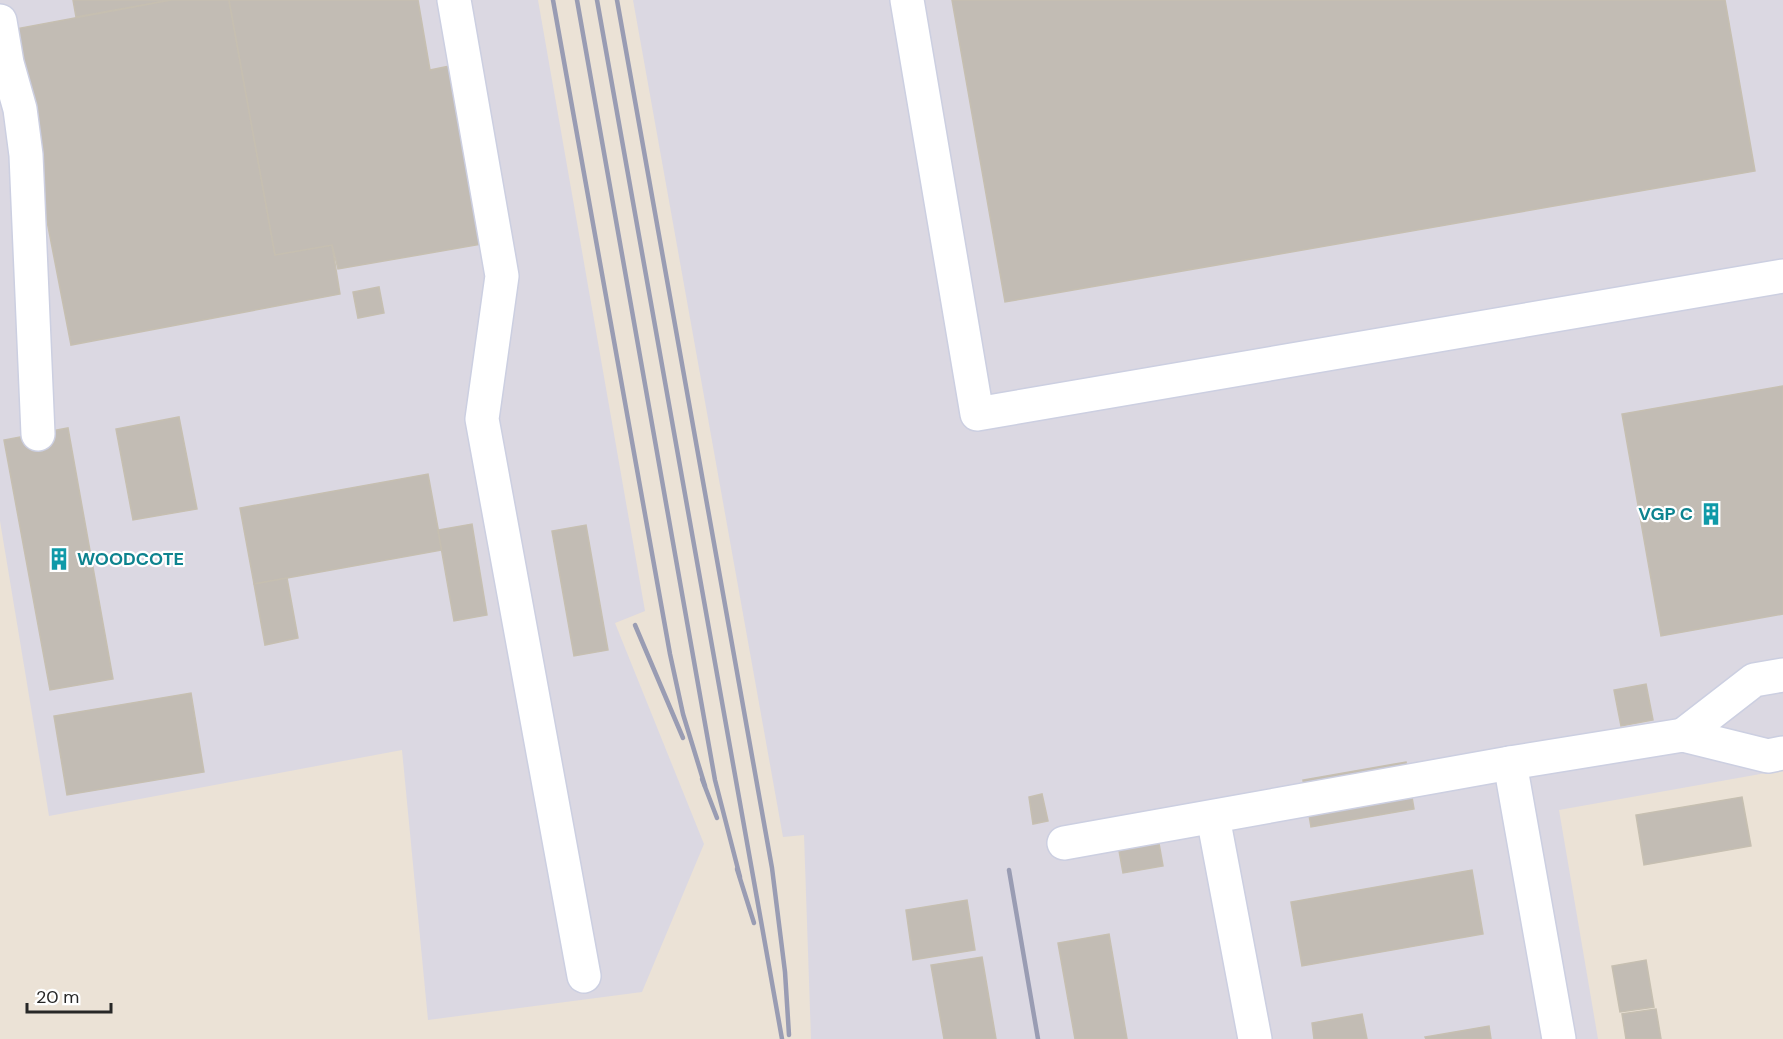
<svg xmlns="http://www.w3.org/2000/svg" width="1783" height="1039" font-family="'DM Sans',sans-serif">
<rect width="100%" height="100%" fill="#ebe2d6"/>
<g fill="#dbd8e2">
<polygon points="0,0 538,0 645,611 615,623 704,844 642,992 428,1020 402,750 49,816 0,521"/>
<polygon points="633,0 1783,0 1783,770 1559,810 1598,1039 811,1039 804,835 783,837"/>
</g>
<g fill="#c2bcb4" stroke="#c6bfb1" stroke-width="1.5">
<polygon points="73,0 171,0 76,17"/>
<polygon points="171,0 229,0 275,255 332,245 340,294 71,345 10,30"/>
<polygon points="229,0 418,0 430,70 450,66 482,244 338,269 332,245 275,255"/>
<polygon points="952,0 1725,0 1755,171 1005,302"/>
<polygon points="379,287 384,313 358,318 353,292"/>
<polygon points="1783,386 1783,614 1661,636 1622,414"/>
<polygon points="179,417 197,509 133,520 116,429"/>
<polygon points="68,428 113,679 50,690 4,440"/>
<polygon points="428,474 442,550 254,584 240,508"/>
<polygon points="472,524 487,615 454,621 438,530"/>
<polygon points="586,525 608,650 574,656 552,531"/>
<polygon points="287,578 298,638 265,645 254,584"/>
<polygon points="1646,684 1653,720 1621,726 1614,690"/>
<polygon points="191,693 204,772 67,795 54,716"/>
<polygon points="1406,762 1414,809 1311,827 1303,780"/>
<polygon points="1042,794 1048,821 1033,824 1029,797"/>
<polygon points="1742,797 1751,846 1644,865 1636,815"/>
<polygon points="1158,838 1163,866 1123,873 1118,845"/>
<polygon points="1472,870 1483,934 1302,966 1291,902"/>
<polygon points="967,900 975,950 913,960 906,910"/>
<polygon points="1109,934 1127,1039 1075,1039 1058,943"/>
<polygon points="982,957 996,1039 944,1039 931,965"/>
<polygon points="1646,960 1654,1007 1620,1012 1612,966"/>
<polygon points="1656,1009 1661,1039 1626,1039 1622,1014"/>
<polygon points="1362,1014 1367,1039 1314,1039 1312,1023"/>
<polygon points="1489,1026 1491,1039 1426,1039 1425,1037"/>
</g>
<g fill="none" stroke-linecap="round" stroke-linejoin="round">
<g stroke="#cccfe1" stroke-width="36">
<g id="minor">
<polyline points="454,0 502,276 482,419 584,976"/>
<polyline points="907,0 977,414 1783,276"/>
<polyline points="0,21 7,63 20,109 26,155 38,434"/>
<polyline points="1683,735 1754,680 1783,675"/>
<polyline points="1510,763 1559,1039"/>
<polyline points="1213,817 1255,1039"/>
<polyline points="1064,843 1510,763 1683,735 1768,756 1783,753"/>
</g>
</g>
<use href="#minor" stroke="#fff" stroke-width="33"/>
<g stroke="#999cb3" stroke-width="4.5">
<polyline points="553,0 670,654 683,714 705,786"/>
<polyline points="577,0 715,780 740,877"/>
<polyline points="597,0 782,1039"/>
<polyline points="617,0 772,868 785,972 789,1035"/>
<polyline points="635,625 683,738"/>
<polyline points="702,779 717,818"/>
<polyline points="737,869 754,923"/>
<polyline points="1009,870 1038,1039"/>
</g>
</g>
<defs>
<g id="building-bare" transform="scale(1.8)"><path d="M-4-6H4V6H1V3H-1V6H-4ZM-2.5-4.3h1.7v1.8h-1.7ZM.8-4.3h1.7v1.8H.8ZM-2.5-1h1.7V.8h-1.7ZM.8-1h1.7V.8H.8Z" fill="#0f9aa8" stroke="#fff" stroke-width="2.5" paint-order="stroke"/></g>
</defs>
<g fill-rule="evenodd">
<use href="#building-bare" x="1711" y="514"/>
<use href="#building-bare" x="59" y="559"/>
</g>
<g text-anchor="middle" stroke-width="4.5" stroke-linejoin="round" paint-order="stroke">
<g font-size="18" font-weight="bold" fill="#0d838f" stroke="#fff" text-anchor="end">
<text x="1693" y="520">VGP C</text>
<text x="77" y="565" text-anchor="start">WOODCOTE</text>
</g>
</g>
<path d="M27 1003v9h84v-9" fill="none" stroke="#272727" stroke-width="3"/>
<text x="36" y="1003" font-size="18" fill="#272727" stroke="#ffffff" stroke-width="4.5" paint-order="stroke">20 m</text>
</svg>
